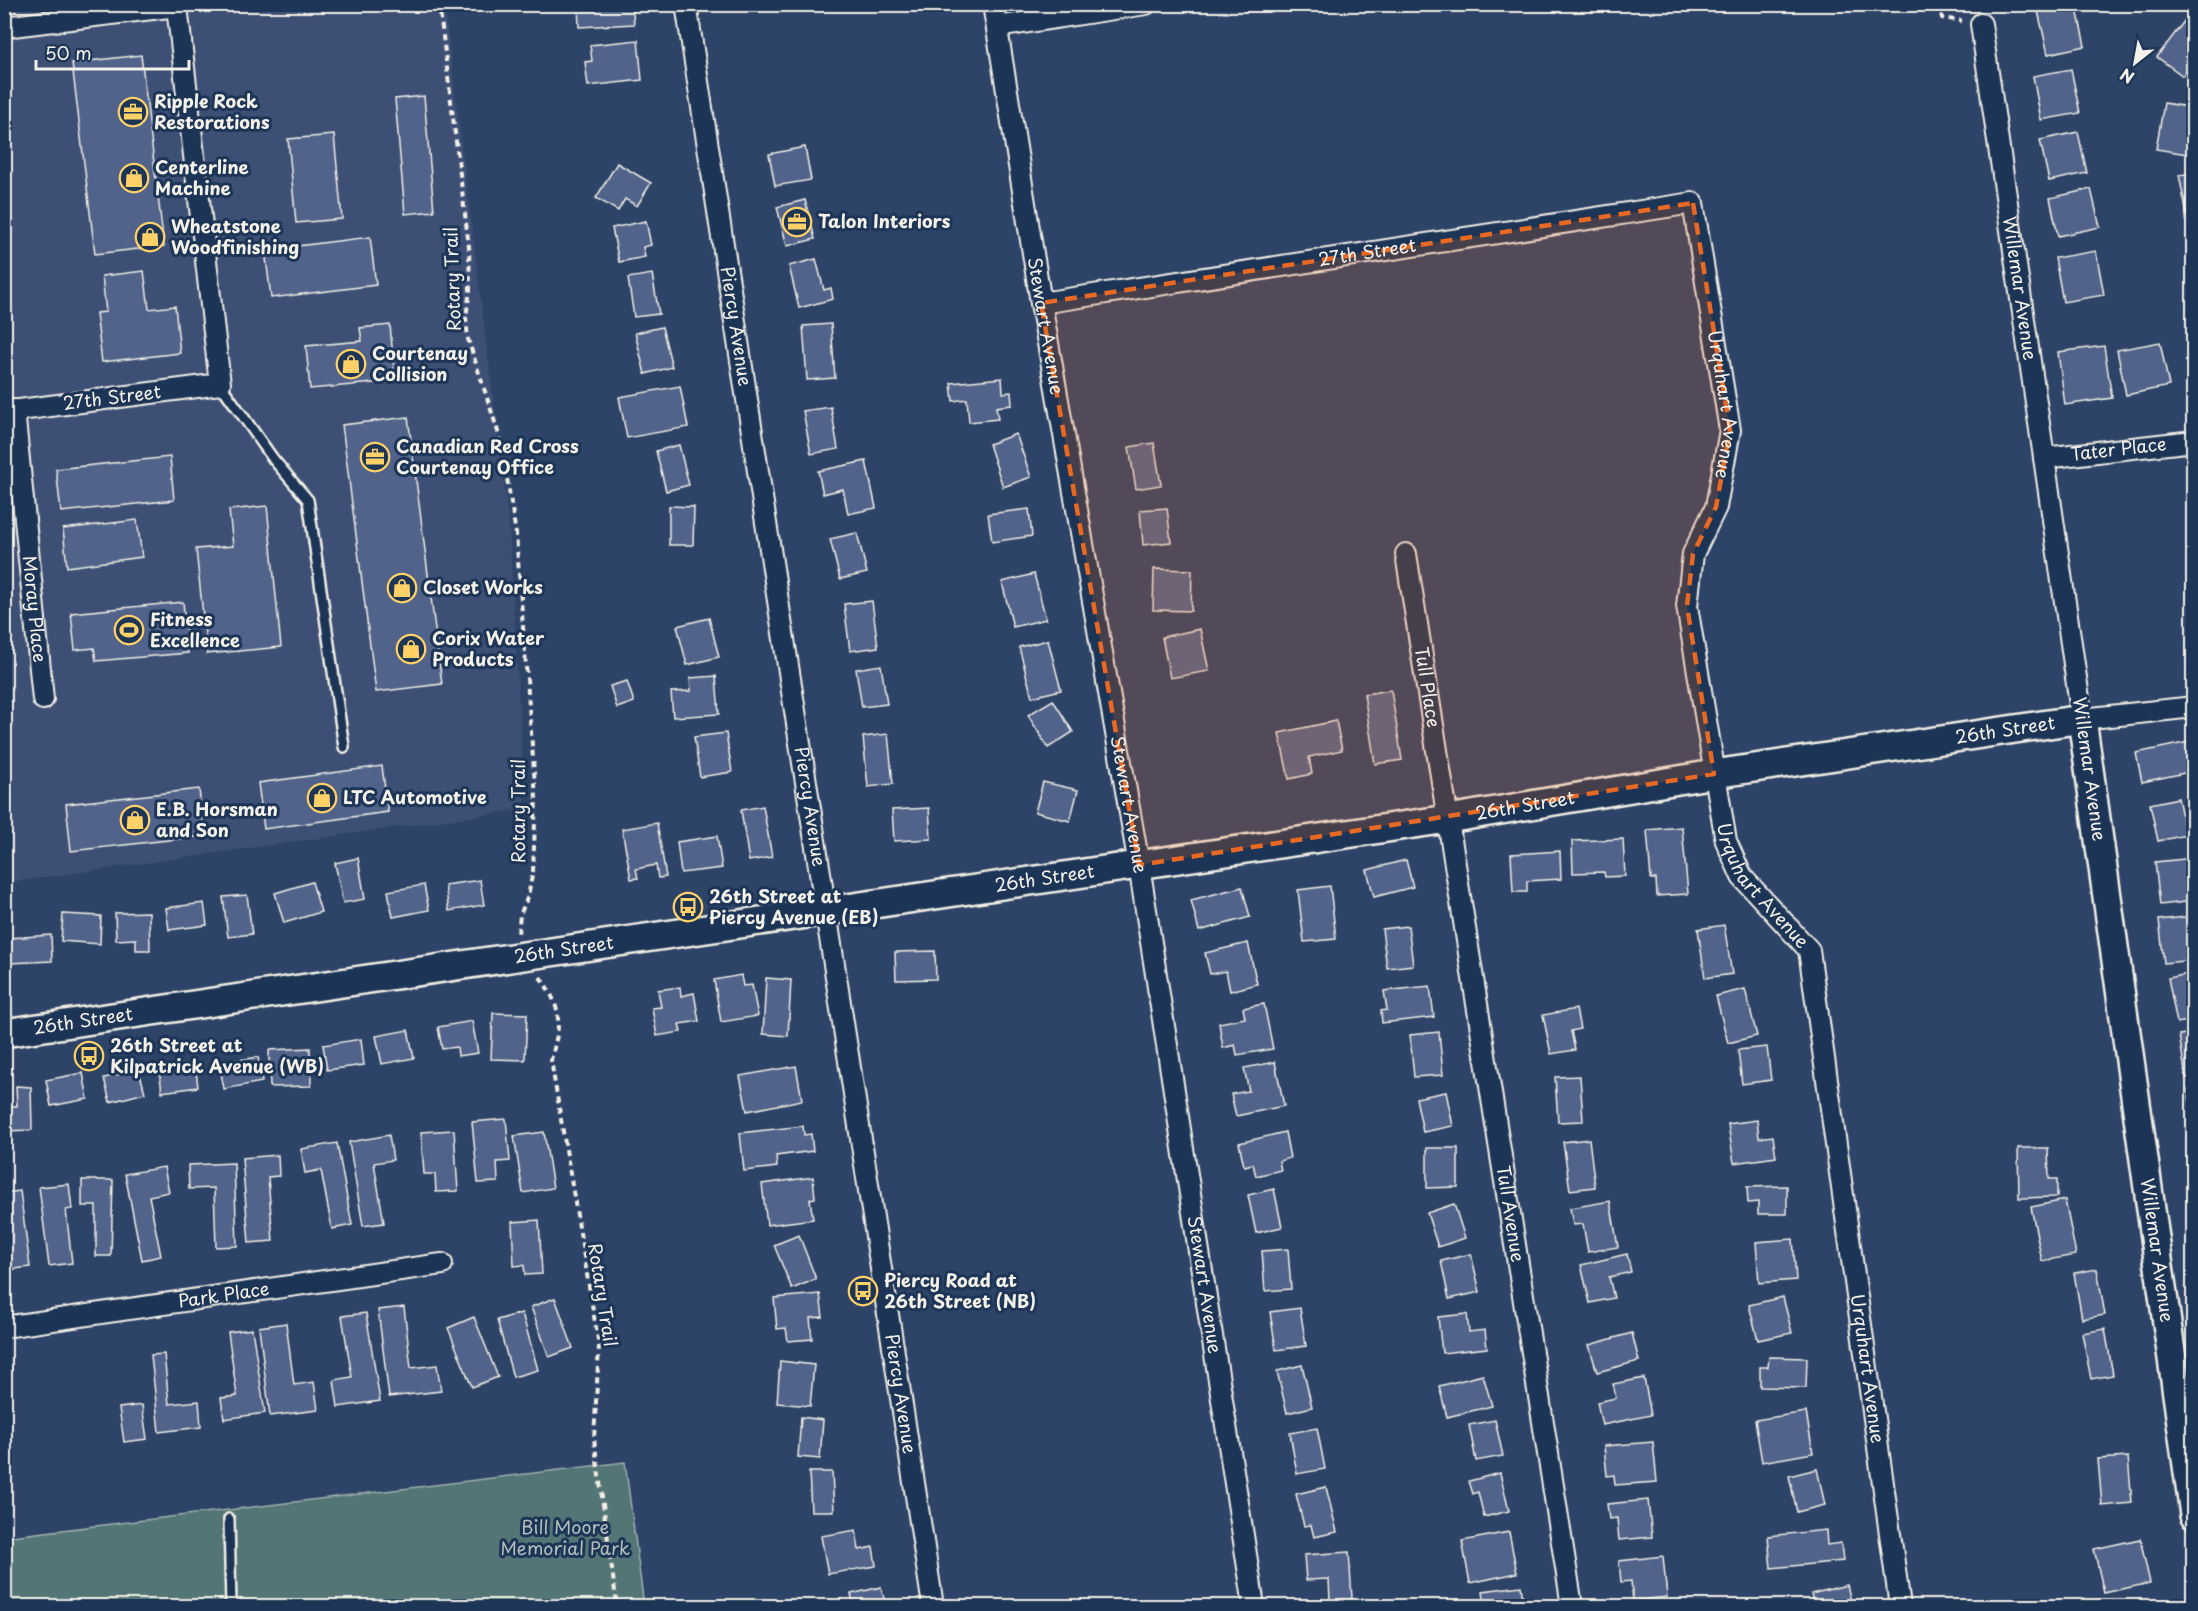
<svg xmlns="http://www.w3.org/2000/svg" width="2198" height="1611" font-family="'Playpen Sans',sans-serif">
<rect width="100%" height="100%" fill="#2d4367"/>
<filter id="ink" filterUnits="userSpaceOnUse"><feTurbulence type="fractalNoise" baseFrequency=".0167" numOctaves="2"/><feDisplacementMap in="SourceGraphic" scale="12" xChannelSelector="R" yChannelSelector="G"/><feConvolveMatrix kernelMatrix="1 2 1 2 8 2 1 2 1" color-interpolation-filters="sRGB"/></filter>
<g filter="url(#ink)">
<polygon fill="#3c5074" points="4,5 444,5 509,524 525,809 5,883"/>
<polygon fill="#527474" stroke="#a3b2ae" stroke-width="1.5" points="625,1462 644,1606 5,1606 4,1537"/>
<g fill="#51648b" stroke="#f4f1e8" stroke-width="1.5">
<polygon points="578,4 632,4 634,24 579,27"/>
<polygon points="2047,4 2076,4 2085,46 2048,54 2037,7"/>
<polygon points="2194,8 2194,55 2189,60 2193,63 2183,76 2157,57"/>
<polygon points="638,40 642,80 588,86 585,62 592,61 590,45"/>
<polygon points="141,55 164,246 95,254 72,63"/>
<polygon points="2071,69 2080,113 2041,120 2033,76"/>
<polygon points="424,96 434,211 405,214 395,99"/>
<polygon points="2164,103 2194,108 2194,155 2156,149"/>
<polygon points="2078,132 2087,173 2049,181 2040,140"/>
<polygon points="334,135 342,219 296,223 288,139"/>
<polygon points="805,147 811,180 775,186 769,154"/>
<polygon points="617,163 651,183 637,206 625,199 618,211 596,198"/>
<polygon points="2194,173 2194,214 2187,215 2179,175"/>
<polygon points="2091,189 2100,227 2058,236 2050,198"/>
<polygon points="805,200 815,239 787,246 777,207"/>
<polygon points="646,221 651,245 643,247 645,257 619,262 612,228"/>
<polygon points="370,237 376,285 271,298 265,250"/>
<polygon points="2096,251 2104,295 2063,302 2055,258"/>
<polygon points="816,259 824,290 831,288 833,299 799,308 789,266"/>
<polygon points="144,271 149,309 175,306 180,353 102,362 96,313 106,312 102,276"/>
<polygon points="652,274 659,314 634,317 628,278"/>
<polygon points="831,324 835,378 807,380 803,326"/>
<polygon points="390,325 395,381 310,389 306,346 362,341 360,328"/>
<polygon points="662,327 672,367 645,374 635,333"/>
<polygon points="2160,342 2169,386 2126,395 2117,350"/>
<polygon points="2104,346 2112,398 2065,405 2058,352"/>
<polygon points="1002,378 1003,393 1011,392 1012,405 996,407 998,419 969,422 967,399 953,401 951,383"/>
<polygon points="680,386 688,427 627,438 619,397"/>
<polygon points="831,407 838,449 811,454 803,411"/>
<polygon points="408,417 442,684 376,692 342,425"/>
<polygon points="1016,434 1031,477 1003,487 989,444"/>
<polygon points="1154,443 1161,485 1136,489 1129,447"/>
<polygon points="679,445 689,485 666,491 656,451"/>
<polygon points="170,457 174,500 61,512 56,469"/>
<polygon points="866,461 876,508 848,514 843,489 823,494 818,471"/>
<polygon points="267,506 281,647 207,654 196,549 233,546 229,510"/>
<polygon points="669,506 694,507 693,545 669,545"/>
<polygon points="1167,508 1171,542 1143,545 1140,510"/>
<polygon points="1029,509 1032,536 992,542 988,514"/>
<polygon points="137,520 142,557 67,567 63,529"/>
<polygon points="857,533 867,573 840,579 830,539"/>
<polygon points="1154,569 1192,570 1191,611 1153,610"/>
<polygon points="1034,574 1046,619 1013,627 1002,582"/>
<polygon points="872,601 878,647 850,651 844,604"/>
<polygon points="183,602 188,653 96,661 94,648 75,650 71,613"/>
<polygon points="709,618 719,657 687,665 677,626"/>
<polygon points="1200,629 1209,671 1170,678 1162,637"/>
<polygon points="1048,640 1061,690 1032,697 1019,647"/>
<polygon points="881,665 887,704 862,707 856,669"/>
<polygon points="716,676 719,714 673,717 671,692 691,691 690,678"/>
<polygon points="627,681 634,702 617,708 610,686"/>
<polygon points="1391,690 1402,760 1375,764 1364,694"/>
<polygon points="1053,700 1073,732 1048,748 1028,715"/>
<polygon points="1336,721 1342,750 1309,757 1312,774 1289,779 1279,733"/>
<polygon points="726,733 732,772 700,777 694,737"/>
<polygon points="888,734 893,784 868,787 863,737"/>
<polygon points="2194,741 2194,771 2142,782 2136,753"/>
<polygon points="382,766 388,812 264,829 258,783"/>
<polygon points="1043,782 1078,790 1070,821 1035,812"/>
<polygon points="199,789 204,836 71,851 66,804"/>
<polygon points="2178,798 2186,835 2158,841 2150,804"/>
<polygon points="763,806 772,857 749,861 741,810"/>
<polygon points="929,808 931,839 894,841 892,810"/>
<polygon points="657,823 666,877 658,878 656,865 636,869 638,878 631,879 622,829"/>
<polygon points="1682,827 1688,894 1657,896 1656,879 1651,879 1647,830"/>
<polygon points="717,836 722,868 681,873 677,842"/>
<polygon points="1623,839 1625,876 1605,877 1604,872 1573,873 1572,841"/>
<polygon points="1560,851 1561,879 1527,881 1527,892 1513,892 1511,854"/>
<polygon points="358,858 365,899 343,903 335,863"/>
<polygon points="2194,858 2194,901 2160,905 2155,862"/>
<polygon points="1406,860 1413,887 1374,897 1367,870"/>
<polygon points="480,880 484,905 449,911 445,885"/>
<polygon points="312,882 321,912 284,923 275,893"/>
<polygon points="424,885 429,910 393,917 388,891"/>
<polygon points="1330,886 1336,939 1304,942 1298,890"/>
<polygon points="1242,887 1250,917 1199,931 1191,900"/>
<polygon points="247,895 252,934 228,937 223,897"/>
<polygon points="204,903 207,925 169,930 166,908"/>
<polygon points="149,912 150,950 136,950 136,939 116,940 115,913"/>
<polygon points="63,914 101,916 100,944 61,941"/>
<polygon points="2194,916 2194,960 2164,963 2159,920"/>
<polygon points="1724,925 1732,974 1705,978 1698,929"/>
<polygon points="1408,926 1413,965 1387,968 1382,929"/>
<polygon points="51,935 52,961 10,963 9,938"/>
<polygon points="1248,943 1257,984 1230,991 1226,971 1210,974 1205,953"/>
<polygon points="935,951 936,979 896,980 895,952"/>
<polygon points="2194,973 2194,1020 2177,1023 2168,978"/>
<polygon points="741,975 743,986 752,985 758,1016 721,1022 714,980"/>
<polygon points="766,978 791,980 788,1036 763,1034"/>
<polygon points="1430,986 1434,1017 1382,1023 1381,1011 1387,1010 1384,991"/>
<polygon points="680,987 681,996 694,993 699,1021 679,1024 681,1032 657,1036 652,1008 661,1007 658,990"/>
<polygon points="1745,989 1757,1036 1728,1043 1716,996"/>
<polygon points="1264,1004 1273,1049 1237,1055 1235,1045 1223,1048 1219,1023 1245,1018 1243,1008"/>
<polygon points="1576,1009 1580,1029 1571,1031 1575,1050 1551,1054 1543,1015"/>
<polygon points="493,1013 527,1014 525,1060 491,1059"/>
<polygon points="472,1021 478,1053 458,1056 457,1047 442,1049 438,1027"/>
<polygon points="408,1030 414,1058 382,1064 376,1036"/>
<polygon points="1439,1032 1443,1075 1414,1077 1410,1035"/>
<polygon points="2194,1033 2194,1077 2186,1078 2179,1035"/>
<polygon points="361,1039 364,1065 327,1070 323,1045"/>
<polygon points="1767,1047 1771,1080 1742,1084 1738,1050"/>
<polygon points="310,1048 311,1086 270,1087 269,1050"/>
<polygon points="258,1057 262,1082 224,1089 219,1063"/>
<polygon points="1275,1062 1284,1106 1236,1116 1231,1094 1249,1091 1244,1068"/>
<polygon points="195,1063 198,1087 162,1092 159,1068"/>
<polygon points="796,1066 802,1100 747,1111 740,1076"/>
<polygon points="139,1070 145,1093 110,1102 104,1078"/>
<polygon points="83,1073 88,1099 51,1106 46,1080"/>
<polygon points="1580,1076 1583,1121 1558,1122 1555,1077"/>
<polygon points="16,1086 31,1087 32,1130 4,1131 4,1106 17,1106"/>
<polygon points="2194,1088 2194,1128 2188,1089"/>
<polygon points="1446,1092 1453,1126 1423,1132 1416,1098"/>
<polygon points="506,1119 510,1161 497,1162 498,1182 478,1183 472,1122"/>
<polygon points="1757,1120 1759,1138 1773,1136 1776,1157 1734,1163 1728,1124"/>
<polygon points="803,1126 804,1135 811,1134 813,1151 776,1156 777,1167 744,1171 740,1133"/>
<polygon points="454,1130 458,1191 436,1192 435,1174 424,1174 421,1132"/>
<polygon points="544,1132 553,1188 523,1193 514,1136"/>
<polygon points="1285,1132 1290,1158 1279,1161 1281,1170 1256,1176 1253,1164 1244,1166 1239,1143"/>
<polygon points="389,1135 393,1160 374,1163 384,1223 363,1226 349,1142"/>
<polygon points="1589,1139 1595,1187 1570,1190 1563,1142"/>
<polygon points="337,1143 352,1225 332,1229 321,1170 305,1173 301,1149"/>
<polygon points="1427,1148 1458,1148 1458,1187 1427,1188"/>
<polygon points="2018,1148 2048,1148 2049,1179 2057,1179 2057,1197 2019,1198"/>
<polygon points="278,1155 279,1176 268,1177 273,1241 249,1243 242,1158"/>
<polygon points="234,1163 237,1246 216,1247 214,1188 189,1189 188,1165"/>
<polygon points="164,1167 169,1192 149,1196 161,1256 142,1260 125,1174"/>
<polygon points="813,1177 815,1198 810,1199 813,1219 767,1225 762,1184"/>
<polygon points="82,1180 113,1180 111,1256 96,1256 96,1206 82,1206"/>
<polygon points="69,1184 72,1209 66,1210 72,1263 49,1266 39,1187"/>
<polygon points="1787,1186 1787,1214 1758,1214 1758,1202 1748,1203 1747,1187"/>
<polygon points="1274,1189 1282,1227 1256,1233 1248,1195"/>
<polygon points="20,1191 30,1267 7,1270 4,1251 4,1193"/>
<polygon points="2065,1200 2076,1255 2042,1261 2031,1207"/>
<polygon points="1610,1201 1618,1247 1588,1252 1583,1224 1573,1225 1570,1208"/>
<polygon points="1454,1204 1465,1238 1438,1247 1427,1213"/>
<polygon points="539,1220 542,1274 525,1275 524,1265 514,1266 512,1222"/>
<polygon points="799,1235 816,1279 792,1289 774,1245"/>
<polygon points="1793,1239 1796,1280 1759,1283 1756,1242"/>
<polygon points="1288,1249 1291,1289 1265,1291 1262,1251"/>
<polygon points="1471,1254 1480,1292 1449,1299 1441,1261"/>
<polygon points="1627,1254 1631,1272 1609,1277 1614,1298 1590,1303 1581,1265"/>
<polygon points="2097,1269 2105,1315 2082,1319 2074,1273"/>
<polygon points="820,1294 823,1317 810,1318 812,1339 788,1341 786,1328 777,1329 774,1298"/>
<polygon points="1783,1297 1792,1333 1758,1340 1749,1305"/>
<polygon points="555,1298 573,1348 549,1357 531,1307"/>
<polygon points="404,1307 411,1368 437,1365 441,1391 389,1397 378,1310"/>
<polygon points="1300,1308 1306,1346 1276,1350 1270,1312"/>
<polygon points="366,1313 380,1401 338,1407 334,1380 352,1377 342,1316"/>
<polygon points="522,1313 538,1370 513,1377 497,1320"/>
<polygon points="1467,1314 1469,1332 1485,1330 1487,1348 1442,1353 1438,1317"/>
<polygon points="474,1317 498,1377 472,1387 448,1328"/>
<polygon points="286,1323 294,1385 314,1382 318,1410 270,1416 259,1327"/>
<polygon points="252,1329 265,1413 224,1419 221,1398 237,1396 228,1332"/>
<polygon points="2105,1329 2113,1375 2091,1379 2082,1333"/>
<polygon points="1632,1333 1639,1361 1597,1372 1589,1345"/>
<polygon points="164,1354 169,1404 199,1401 201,1427 159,1432 151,1355"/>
<polygon points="1769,1357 1807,1358 1806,1388 1760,1387 1760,1367 1768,1367"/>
<polygon points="780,1361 814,1365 810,1406 777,1403"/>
<polygon points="1302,1365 1312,1407 1287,1413 1277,1371"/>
<polygon points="1483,1375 1492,1406 1447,1417 1439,1386"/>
<polygon points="1644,1378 1651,1415 1602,1425 1597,1402 1616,1398 1613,1384"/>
<polygon points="142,1405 147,1439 124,1442 119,1408"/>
<polygon points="1806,1412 1813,1453 1762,1462 1755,1420"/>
<polygon points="801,1417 823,1420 820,1459 798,1457"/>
<polygon points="1495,1420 1503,1456 1476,1461 1469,1425"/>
<polygon points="1317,1428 1325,1469 1297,1474 1290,1433"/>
<polygon points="1653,1442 1657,1482 1615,1485 1614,1475 1607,1476 1604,1446"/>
<polygon points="2128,1457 2132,1503 2102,1506 2098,1459"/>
<polygon points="1817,1469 1825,1505 1797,1512 1789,1476"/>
<polygon points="809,1472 832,1472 834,1511 811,1511"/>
<polygon points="1500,1473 1509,1511 1484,1517 1478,1492 1473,1494 1469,1481"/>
<polygon points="1326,1487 1337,1532 1314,1537 1311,1525 1304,1526 1296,1494"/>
<polygon points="1648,1500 1652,1537 1619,1540 1617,1518 1609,1519 1607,1504"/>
<polygon points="856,1530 859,1550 873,1547 876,1566 828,1574 821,1536"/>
<polygon points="1826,1530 1827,1545 1841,1543 1843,1561 1771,1568 1768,1536"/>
<polygon points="1509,1532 1517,1573 1470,1583 1462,1541"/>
<polygon points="2140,1539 2150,1583 2104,1593 2094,1549"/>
<polygon points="1349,1552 1352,1599 1330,1600 1329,1579 1306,1580 1304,1555"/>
<polygon points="1663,1556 1667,1597 1633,1601 1631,1581 1621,1582 1619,1561"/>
<polygon points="1847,1585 1852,1606 1814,1606 1811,1594"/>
<polygon points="1521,1586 1524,1606 1485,1606 1483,1591"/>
<polygon points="881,1587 886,1606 854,1606 851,1594"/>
</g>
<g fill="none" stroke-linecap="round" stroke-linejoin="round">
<g stroke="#f4f1e8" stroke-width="14">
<g id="lane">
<polyline points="220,384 274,460 308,500 344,747"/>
<polyline points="229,1519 231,1606"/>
</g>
</g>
<g stroke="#f4f1e8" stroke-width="24">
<g id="street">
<path id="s1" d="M686,4L933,1606"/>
<path id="s2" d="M993,4L1041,303L1139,865L1254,1606"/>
<path id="s3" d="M1981,24L2082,719L2194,707"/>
<polyline points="4,27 177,6 220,384 4,412"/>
<polyline points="997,27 1146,4"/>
<path id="s4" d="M1041,303L1693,203L1730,430L1716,507L1693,554L1687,606L1726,841L1742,877L1809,950L1900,1606"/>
<path id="s5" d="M14,410L43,699"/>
<path id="s6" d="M2044,458L2194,441"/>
<path id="s7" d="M1406,554L1572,1606"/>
<path id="s8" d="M4,1327L442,1264"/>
</g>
</g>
<g stroke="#f4f1e8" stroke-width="32">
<g id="secondary">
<path id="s9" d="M4,1033L1448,819L1714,774L2082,719L2194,1515"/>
</g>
</g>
<g stroke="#f4f1e8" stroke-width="4" stroke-dasharray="6 4.5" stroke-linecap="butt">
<polyline points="439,4 469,247 470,290 466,317 468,339 501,441 516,534 536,798 533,871 528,896 520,915 518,934"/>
<polyline points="1939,4 1942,18 1962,21"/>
<path d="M540,977C563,1009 561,1023 551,1060L599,1346L594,1439L617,1606"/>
</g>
<use href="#lane" stroke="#1d3557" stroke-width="9"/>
<use href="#street" stroke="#1d3557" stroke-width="20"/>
<use href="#secondary" stroke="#1d3557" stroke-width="27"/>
</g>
</g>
<path fill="#e96822" fill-opacity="0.2" stroke="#e96822" stroke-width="4.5" stroke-dasharray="12 8" stroke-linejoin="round" d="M1693,203L1730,430L1716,507L1693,554L1687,606L1714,774L1139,865L1041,303Z"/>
<defs>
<g id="office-ring" transform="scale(1.5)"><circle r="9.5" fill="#1d3557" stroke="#ffd166" stroke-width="1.5"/><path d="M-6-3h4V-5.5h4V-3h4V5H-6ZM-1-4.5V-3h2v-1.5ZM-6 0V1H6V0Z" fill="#ffd166"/></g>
<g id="shop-ring" transform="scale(1.5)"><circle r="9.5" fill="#1d3557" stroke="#ffd166" stroke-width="1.5"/><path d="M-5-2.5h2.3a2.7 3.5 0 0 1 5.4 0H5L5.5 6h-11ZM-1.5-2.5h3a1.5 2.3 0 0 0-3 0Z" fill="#ffd166"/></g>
<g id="stadium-ring" transform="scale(1.5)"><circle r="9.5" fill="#1d3557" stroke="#ffd166" stroke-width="1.5"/><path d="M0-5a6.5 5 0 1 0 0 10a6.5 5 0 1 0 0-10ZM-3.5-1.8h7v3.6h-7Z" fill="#ffd166"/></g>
<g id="bus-ring" transform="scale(1.5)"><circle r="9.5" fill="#1d3557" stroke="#ffd166" stroke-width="1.5"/><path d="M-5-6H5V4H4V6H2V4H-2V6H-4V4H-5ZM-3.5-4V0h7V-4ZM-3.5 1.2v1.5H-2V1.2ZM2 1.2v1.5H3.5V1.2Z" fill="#ffd166"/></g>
</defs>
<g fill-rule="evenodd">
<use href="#office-ring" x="133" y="112"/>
<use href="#shop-ring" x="134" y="178"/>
<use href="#office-ring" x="797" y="222"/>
<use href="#shop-ring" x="150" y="237"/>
<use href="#shop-ring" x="351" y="364"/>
<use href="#office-ring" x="375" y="457"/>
<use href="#shop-ring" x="402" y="588"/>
<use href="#stadium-ring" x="129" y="630"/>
<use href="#shop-ring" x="411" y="649"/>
<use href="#shop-ring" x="322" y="798"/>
<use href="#shop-ring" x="135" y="820"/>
<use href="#bus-ring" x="688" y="907"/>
<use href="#bus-ring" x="89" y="1056"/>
<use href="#bus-ring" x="863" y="1291"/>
</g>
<g text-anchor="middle" stroke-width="6" stroke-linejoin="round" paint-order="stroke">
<g font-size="18" font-weight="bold" fill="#f4f1e8" stroke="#1d3557" text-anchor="start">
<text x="154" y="108">Ripple Rock<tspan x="154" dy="21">Restorations</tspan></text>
<text x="155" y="174">Centerline<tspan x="155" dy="21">Machine</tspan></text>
<text x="818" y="228">Talon Interiors</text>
<text x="171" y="233">Wheatstone<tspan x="171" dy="21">Woodfinishing</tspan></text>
<text x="372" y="360">Courtenay<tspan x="372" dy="21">Collision</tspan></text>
<text x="396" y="453">Canadian Red Cross<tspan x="396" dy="21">Courtenay Office</tspan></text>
<text x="423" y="594">Closet Works</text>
<text x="150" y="626">Fitness<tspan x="150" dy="21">Excellence</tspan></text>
<text x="432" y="645">Corix Water<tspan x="432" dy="21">Products</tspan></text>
<text x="343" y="804">LTC Automotive</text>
<text x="156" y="816">E.B. Horsman<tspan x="156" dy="21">and Son</tspan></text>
<text x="709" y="903">26th Street at<tspan x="709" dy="21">Piercy Avenue (EB)</tspan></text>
<text x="110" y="1052">26th Street at<tspan x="110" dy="21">Kilpatrick Avenue (WB)</tspan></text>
<text x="884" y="1287">Piercy Road at<tspan x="884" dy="21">26th Street (NB)</tspan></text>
</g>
<g font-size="18" fill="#f4f1e8" stroke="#1d3557">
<text dy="6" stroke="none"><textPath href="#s4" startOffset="330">27th Street</textPath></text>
<text transform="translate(453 279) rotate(-92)" y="6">Rotary Trail</text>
<text dy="6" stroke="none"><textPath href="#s3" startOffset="267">Willemar Avenue</textPath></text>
<text dy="6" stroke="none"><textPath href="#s1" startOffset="326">Piercy Avenue</textPath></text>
<text dy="6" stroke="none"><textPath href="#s2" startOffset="326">Stewart Avenue</textPath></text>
<text transform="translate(112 398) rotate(-7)" y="6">27th Street</text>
<text dy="6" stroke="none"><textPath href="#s4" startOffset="864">Urquhart Avenue</textPath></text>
<text dy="6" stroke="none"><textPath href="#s6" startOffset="75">Tater Place</textPath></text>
<text dy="6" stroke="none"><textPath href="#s5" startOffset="200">Moray Place</textPath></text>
<text dy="6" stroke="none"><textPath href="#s7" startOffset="135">Tull Place</textPath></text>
<text dy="6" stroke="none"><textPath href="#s9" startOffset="2024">26th Street</textPath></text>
<text transform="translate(2089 769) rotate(82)" y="6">Willemar Avenue</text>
<text dy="6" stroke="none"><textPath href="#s2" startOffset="812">Stewart Avenue</textPath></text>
<text dy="6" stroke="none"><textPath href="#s1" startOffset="812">Piercy Avenue</textPath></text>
<text dy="6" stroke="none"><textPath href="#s9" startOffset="1538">26th Street</textPath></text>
<text transform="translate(519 811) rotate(-90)" y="6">Rotary Trail</text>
<text dy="6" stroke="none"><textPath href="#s9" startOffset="1052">26th Street</textPath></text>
<text dy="6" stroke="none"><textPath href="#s4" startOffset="1368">Urquhart Avenue</textPath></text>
<text dy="6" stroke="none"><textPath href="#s9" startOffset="566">26th Street</textPath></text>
<text dy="6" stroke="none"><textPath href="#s9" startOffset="80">26th Street</textPath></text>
<text dy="6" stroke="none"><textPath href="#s7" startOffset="668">Tull Avenue</textPath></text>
<text dy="6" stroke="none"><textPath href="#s9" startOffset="2638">Willemar Avenue</textPath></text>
<text dy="6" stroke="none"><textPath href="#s2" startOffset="1298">Stewart Avenue</textPath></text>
<text transform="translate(602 1295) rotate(81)" y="6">Rotary Trail</text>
<text dy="6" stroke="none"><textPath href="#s8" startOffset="222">Park Place</textPath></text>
<text dy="6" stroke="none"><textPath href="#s4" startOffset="1872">Urquhart Avenue</textPath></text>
<text dy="6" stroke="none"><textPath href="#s1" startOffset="1406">Piercy Avenue</textPath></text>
</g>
<g font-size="18" fill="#b3bfba" stroke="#1d3557">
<text x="565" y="1534">Bill Moore<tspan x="565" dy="21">Memorial Park</tspan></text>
</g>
</g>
<rect width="2198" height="1611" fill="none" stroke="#1d3557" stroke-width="24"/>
<rect x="12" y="12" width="2174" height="1587" fill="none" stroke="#f4f1e8" stroke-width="2" filter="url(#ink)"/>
<g transform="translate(2135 63) rotate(211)" stroke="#1d3557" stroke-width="4.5" paint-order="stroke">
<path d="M0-4.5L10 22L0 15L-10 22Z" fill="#f4f1e8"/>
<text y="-9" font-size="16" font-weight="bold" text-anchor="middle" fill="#f4f1e8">N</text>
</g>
<path d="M36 60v9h153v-9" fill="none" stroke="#f4f1e8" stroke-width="3"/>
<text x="45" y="60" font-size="18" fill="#f4f1e8" stroke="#1d3557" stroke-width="4.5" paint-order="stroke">50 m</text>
</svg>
